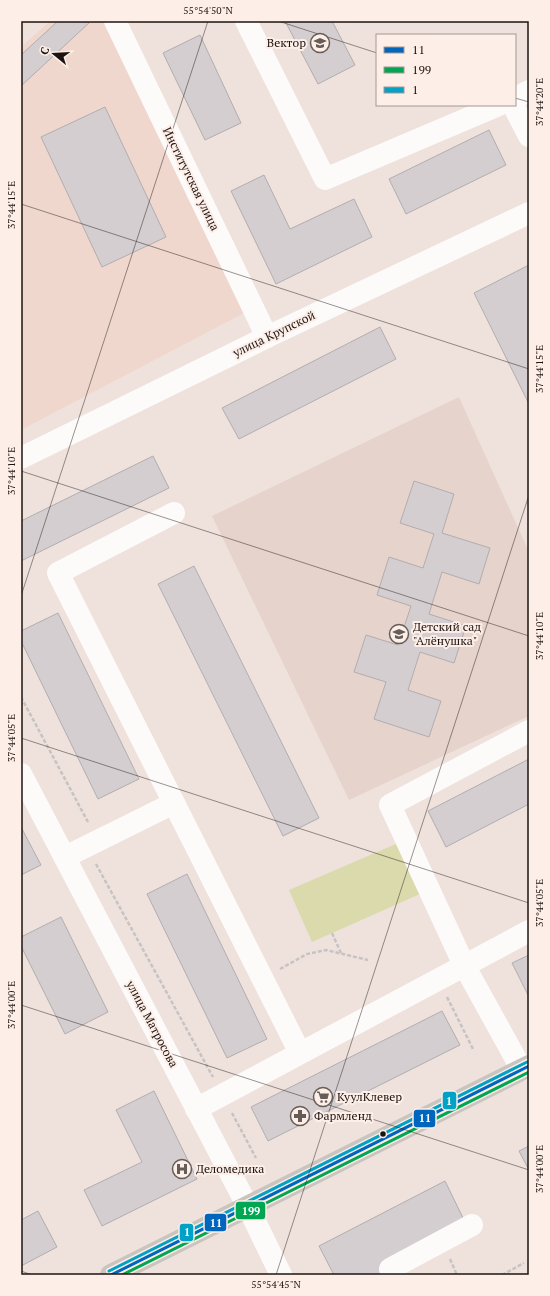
<svg xmlns="http://www.w3.org/2000/svg" width="550" height="1296" font-family="'PT Serif',serif">
<rect width="100%" height="100%" fill="#efe2dd"/>
<polygon fill="#efd7ce" points="50,21 103,21 246,312 21,430 21,47"/>
<polygon fill="#e6d3cb" points="459,397 529,552 529,716 349,800 212,516"/>
<polygon fill="#dbdaac" points="398,843 420,894 312,942 289,890"/>
<g fill="#d4ced0" stroke="#b2adaf">
<polygon points="58,21 90,22 21,86 21,55"/>
<polygon points="285,21 332,21 355,65 318,84"/>
<polygon points="200,35 241,123 205,140 163,53"/>
<polygon points="105,107 166,237 102,267 41,137"/>
<polygon points="489,130 506,165 406,214 389,179"/>
<polygon points="264,175 290,229 354,199 372,237 276,284 231,191"/>
<polygon points="529,265 529,404 474,293"/>
<polygon points="380,327 396,359 239,439 222,408"/>
<polygon points="153,456 169,488 21,561 21,521"/>
<polygon points="414,481 454,494 442,533 490,548 479,584 442,572 429,614 466,626 454,663 420,652 408,690 441,701 429,737 374,719 386,682 354,672 366,635 398,645 411,606 377,595 389,557 423,568 434,534 400,523"/>
<polygon points="194,566 319,818 283,836 158,584"/>
<polygon points="58,613 139,779 98,799 21,641 21,631"/>
<polygon points="529,759 529,804 446,847 428,811"/>
<polygon points="21,827 41,865 21,875"/>
<polygon points="187,874 267,1039 227,1058 147,894"/>
<polygon points="61,917 108,1012 65,1034 21,946 21,937"/>
<polygon points="529,955 529,997 512,963"/>
<polygon points="442,1011 460,1045 268,1141 251,1107"/>
<polygon points="154,1091 197,1179 102,1226 84,1190 142,1162 116,1110"/>
<polygon points="529,1146 529,1170 519,1151"/>
<polygon points="445,1181 465,1222 380,1266 384,1275 334,1275 319,1246"/>
<polygon points="38,1211 57,1247 21,1266 21,1220"/>
</g>
<g fill="none" stroke-linecap="round" stroke-linejoin="round">
<g stroke="#c7c3c2" stroke-width="2.5" stroke-dasharray="4 2" stroke-linecap="butt">
<polyline points="21,697 88,822"/>
<polyline points="96,864 213,1077"/>
<polyline points="332,933 341,953"/>
<polyline points="280,969 307,954 326,950 368,960"/>
<polyline points="447,997 473,1049"/>
<polyline points="232,1113 256,1158"/>
<polyline points="450,1259 457,1275"/>
<polyline points="502,1275 524,1263"/>
</g>
<g stroke="#fdfbfa" stroke-width="22">
<polyline points="115,21 267,337"/>
<polyline points="246,21 325,179 499,105"/>
<polyline points="515,98 529,91"/>
<polyline points="513,105 529,136"/>
<polyline points="21,458 267,337 529,213"/>
<polyline points="174,513 58,573 300,1053"/>
<polyline points="21,774 248,1207 281,1275"/>
<polyline points="65,857 174,803"/>
<polyline points="522,1070 464,965 390,805 529,731"/>
<polyline points="196,1109 529,931"/>
<polyline points="393,1275 390,1269 472,1225"/>
</g>
<polyline stroke="#cac4be" stroke-width="22" points="111,1275 529,1066"/>
<g stroke="#fdeee8" stroke-width="6">
<polyline id="bus-1" points="111,1275 529,1066"/>
</g>
<g stroke="#fdeee8" stroke-width="6">
<polyline id="bus-2" points="122,1275 529,1072"/>
</g>
<g stroke="#fdeee8" stroke-width="6">
<polyline id="bus-3" points="109,1271 527,1062"/>
</g>
<use href="#bus-1" stroke="#0065bd" stroke-width="3"/>
<use href="#bus-2" stroke="#00a651" stroke-width="3"/>
<use href="#bus-3" stroke="#01a2c5" stroke-width="3"/>
</g>
<path fill="none" stroke="#1d1411" stroke-width="1" stroke-opacity="0.45" d="M278,21L377,53M515,98L529,102M21,204L529,369M21,471L529,636M21,596L208,21M21,738L529,903M21,1005L529,1170M21,1271L32,1275M276,1275L529,495"/>
<defs>
<g id="school-ring" transform="scale(1)"><circle r="9.5" fill="#fdeee8" stroke="#665c58" stroke-width="1.5"/><path d="M0-5L7-2L0 1L-7-2ZM-4 1L0 2.5L4 1V4Q0 6-4 4Z" fill="#665c58"/></g>
<g id="supermarket-ring" transform="scale(1)"><circle r="9.5" fill="#fdeee8" stroke="#665c58" stroke-width="1.5"/><path d="M-6-5.5h2.5l.6 2H6L4.5 2H-2.5L-4.4-4H-6ZM-1.5 3.2a1.3 1.3 0 1 0 .1 0ZM3 3.2a1.3 1.3 0 1 0 .1 0Z" fill="#665c58"/></g>
<g id="pharmacy-ring" transform="scale(1)"><circle r="9.5" fill="#fdeee8" stroke="#665c58" stroke-width="1.5"/><path d="M-2-6h4v4h4v4h-4v4h-4v-4h-4v-4h4Z" fill="#665c58"/></g>
<g id="hospital-ring" transform="scale(1)"><circle r="9.5" fill="#fdeee8" stroke="#665c58" stroke-width="1.5"/><path d="M-5-5h3v3.5h4V-5h3V5h-3V1.5h-4V5h-3Z" fill="#665c58"/></g>
</defs>
<g fill-rule="evenodd">
<use href="#school-ring" x="320" y="43"/>
<use href="#school-ring" x="399" y="634"/>
<use href="#supermarket-ring" x="323" y="1097"/>
<use href="#pharmacy-ring" x="300" y="1116"/>
<use href="#hospital-ring" x="182" y="1169"/>
</g>
<circle fill="#1d1411" stroke="#fdeee8" stroke-width="1.5" cx="383" cy="1134" r="3.5"/>
<g text-anchor="middle" stroke-width="4" stroke-linejoin="round" paint-order="stroke">
<g font-size="12" fill="#1d1411" stroke="#fdeee8" text-anchor="start">
<text x="306" y="47" text-anchor="end">Вектор</text>
<text x="413" y="631">Детский сад<tspan x="413" dy="14">"Алёнушка"</tspan></text>
<text x="337" y="1101">КуулКлевер</text>
<text x="314" y="1120">Фармленд</text>
<text x="196" y="1173">Деломедика</text>
</g>
<g font-size="12" fill="#1d1411" stroke="#fdeee8">
<text transform="translate(191 179) rotate(64)" y="4">Институтская улица</text>
<text transform="translate(274 334) rotate(-26)" y="4">улица Крупской</text>
<text transform="translate(152 1024) rotate(62)" y="4">улица Матросова</text>
</g>
</g>
<g stroke="#fdeee8" stroke-width="1.5">
<rect x="442" y="1091" width="15" height="19" rx="4" fill="#01a2c5"/>
<rect x="413" y="1109" width="23" height="19" rx="4" fill="#0065bd"/>
<rect x="235" y="1201" width="31" height="19" rx="4" fill="#00a651"/>
<rect x="204" y="1213" width="23" height="19" rx="4" fill="#0065bd"/>
<rect x="179" y="1223" width="15" height="19" rx="4" fill="#01a2c5"/>
</g>
<g font-size="11" text-anchor="middle" font-weight="bold" fill="#fff">
<text x="449" y="1105">1</text>
<text x="425" y="1122">11</text>
<text x="251" y="1215">199</text>
<text x="216" y="1227">11</text>
<text x="187" y="1236">1</text>
</g>
<rect width="550" height="1296" fill="none" stroke="#fdeee8" stroke-width="44"/>
<rect x="376" y="34" width="140" height="72" fill="#fdeee8" stroke="#a39792"/>
<rect x="384" y="47" width="20" height="6" fill="#0065bd" stroke="#a39792"/>
<text x="412" y="54" font-size="12" fill="#1d1411">11</text>
<rect x="384" y="67" width="20" height="6" fill="#00a651" stroke="#a39792"/>
<text x="412" y="74" font-size="12" fill="#1d1411">199</text>
<rect x="384" y="87" width="20" height="6" fill="#01a2c5" stroke="#a39792"/>
<text x="412" y="94" font-size="12" fill="#1d1411">1</text>
<g transform="translate(54 54) rotate(288)" stroke="#fdeee8" stroke-width="3" paint-order="stroke">
<path d="M0-3L7 15L0 10L-7 15Z" fill="#1d1411"/>
<text y="-6" font-size="11" font-weight="bold" text-anchor="middle" fill="#1d1411">С</text>
</g>
<rect x="22" y="22" width="506" height="1252" fill="none" stroke="#1d1411" stroke-width="1.5"/>
<g font-size="10" text-anchor="middle" fill="#1d1411">
<text x="208" y="14">55°54'50"N</text>
<text transform="translate(539 102) rotate(-90)" y="4">37°44'20"E</text>
<text transform="translate(11 205) rotate(-90)" y="4">37°44'15"E</text>
<text transform="translate(539 369) rotate(-90)" y="4">37°44'15"E</text>
<text transform="translate(11 471) rotate(-90)" y="4">37°44'10"E</text>
<text transform="translate(539 636) rotate(-90)" y="4">37°44'10"E</text>
<text transform="translate(11 738) rotate(-90)" y="4">37°44'05"E</text>
<text transform="translate(539 903) rotate(-90)" y="4">37°44'05"E</text>
<text transform="translate(11 1005) rotate(-90)" y="4">37°44'00"E</text>
<text transform="translate(539 1169) rotate(-90)" y="4">37°44'00"E</text>
<text x="276" y="1288">55°54'45"N</text>
</g>
</svg>
